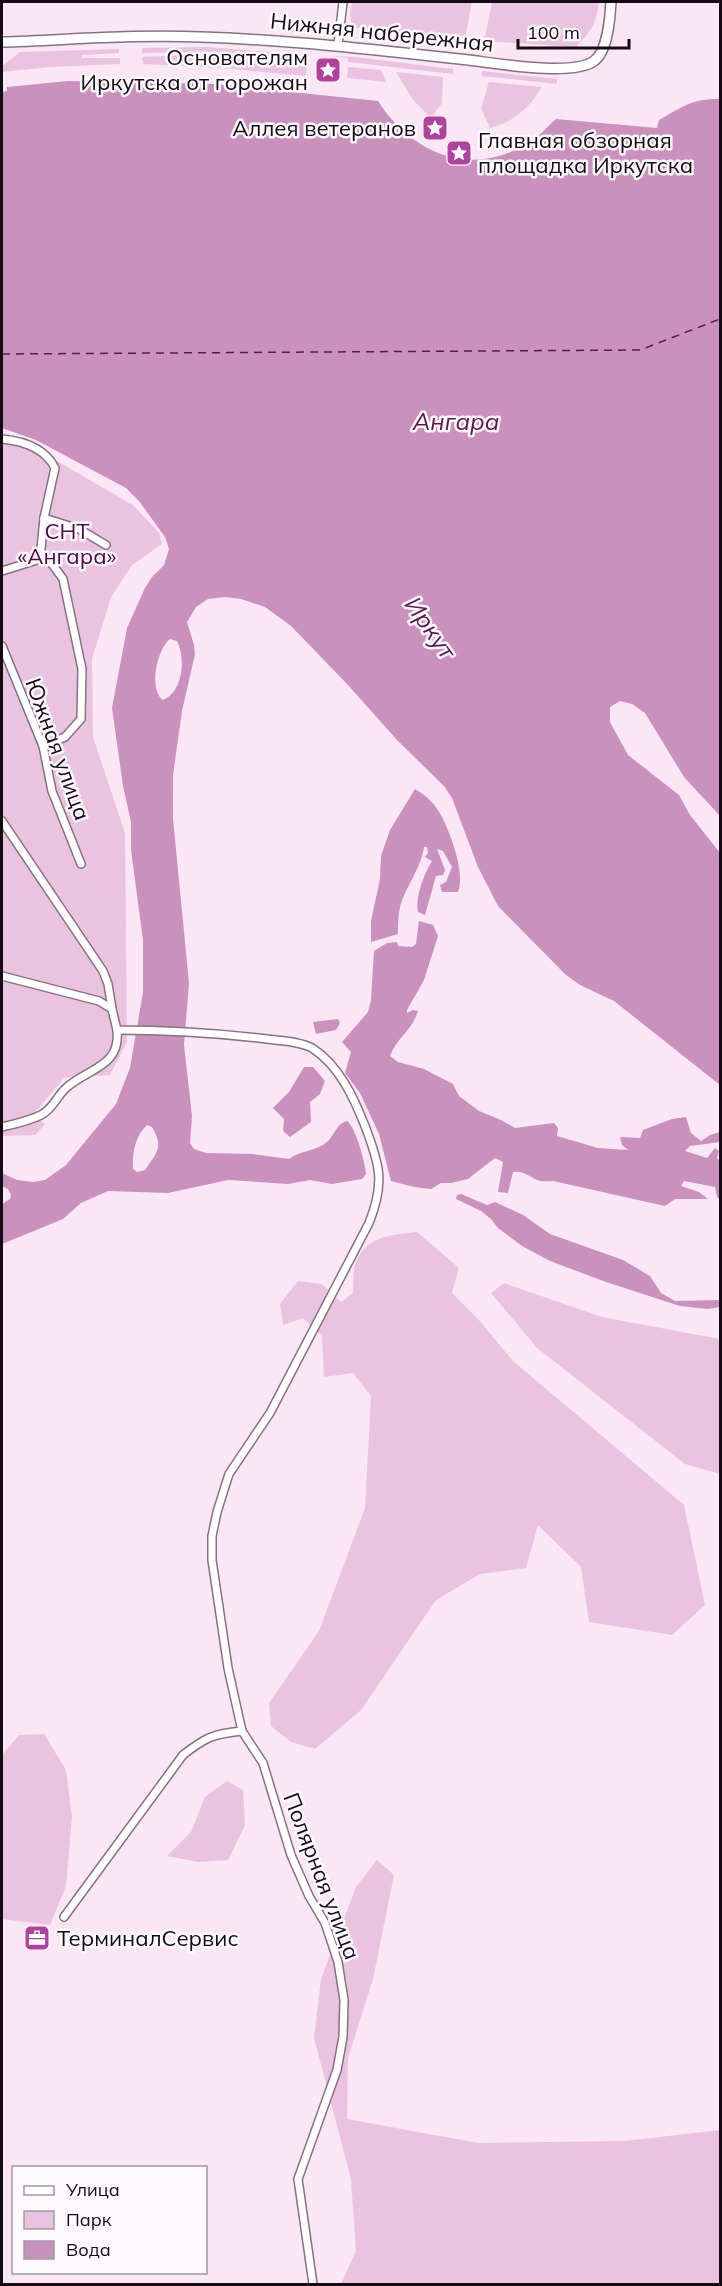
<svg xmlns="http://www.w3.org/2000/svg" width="722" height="2286" font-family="Mulish,sans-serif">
<rect width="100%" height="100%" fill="#fbe6f6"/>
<g fill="#eac3e1">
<polygon points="352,2 472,2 465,38 352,27 350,14"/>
<path d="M492,2H599C597,21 590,35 575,47L484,41Z"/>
<polygon points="207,47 308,55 307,59 207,52 142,53 142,48"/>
<polygon points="119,49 119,53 82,55 82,58 120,58 120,64 50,67 2,72 2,66 20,52"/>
<polygon points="190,55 307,64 306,76 223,68 143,64 142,57"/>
<polygon points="329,56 355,57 453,69 453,74 348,62 348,58"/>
<polygon points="348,67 381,70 386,82 347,78"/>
<polygon points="482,71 557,79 557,84 482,76"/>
<polygon points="396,72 443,77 442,103 431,118 413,100"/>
<path d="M489,82L542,87C529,108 514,122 490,128L481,108Z"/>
<polygon points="2,435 24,442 133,505 159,533 162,544 132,565 111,597 92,659 93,737 125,833 127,1042 110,1075 64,1078 33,1115 45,1124 35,1135 2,1136"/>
<path d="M417,1232L459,1268L452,1293L478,1319L513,1361L684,1505L705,1605L672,1635L589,1622L581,1567L538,1525L526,1568L480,1574L436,1600L361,1710L315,1749L291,1742L271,1726L269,1703L319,1631L365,1508L371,1396L353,1373L324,1377L322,1336L303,1318L283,1325L280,1304L298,1281L322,1284L341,1302L353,1293C354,1285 352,1273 355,1265C364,1236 391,1235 417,1232Z"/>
<polygon points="504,1283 602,1317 720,1339 720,1474 685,1464 537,1348 491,1293"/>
<polygon points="44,1734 66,1770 72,1817 66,1886 50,1925 2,1919 2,1755 19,1735"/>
<polygon points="227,1781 243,1790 245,1825 228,1860 198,1862 167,1856 191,1832 205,1797"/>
<polygon points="377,1860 394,1875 373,1979 348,2058 347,2119 478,2143 625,2141 720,2130 720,2284 341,2284 356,2251 351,2179 314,2038 321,1979 356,1887"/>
</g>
<g fill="#ca90be" fill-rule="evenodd">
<path d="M68,81L216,84L378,101C411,153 471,179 528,143C539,137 547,127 556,119L657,128L659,120C684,106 691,99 720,99V816L684,777L645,713L632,704L620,701L610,707V722L628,755L679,795L690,815L720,853V1085L614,1001L580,985L566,975L498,906L478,867L452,798L444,786L397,740L348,685L291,626L265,607L241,599L225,597L208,599L196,607L187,622L194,645L195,654L182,711L173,775V819L189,983L184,1045L192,1116L190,1143L194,1149L206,1153L253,1154L289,1159C301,1150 318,1151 328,1141C335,1134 337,1123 347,1121C356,1128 365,1162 366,1174L362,1179L332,1184L310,1180L288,1184L228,1180L168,1193L108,1191L81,1203L63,1219L2,1244V1204L10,1199L11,1195L8,1189L2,1186V1173L17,1180L33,1182L45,1180L66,1165L116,1104L130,1068L143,992V940L131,850V822L123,786L112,708L127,628L145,588L152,577L164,565L169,549L165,537L139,501L126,488L36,440L2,428V92L7,91V87ZM170,639L177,641C186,658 183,692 163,700C148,690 157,649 170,639ZM147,1125L152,1127C164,1148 157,1152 145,1170L137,1172L133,1169C132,1154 135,1136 147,1125Z"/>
<path d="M415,789C426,795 435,804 441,815C450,832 466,874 458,892H442L440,885L446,882L452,867L443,851L437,849L445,870L443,875L436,876L425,915L418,912C415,897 424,874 432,861L425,857L428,853L427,847H424C422,864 409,883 402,900C398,911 398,923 398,934L371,942V921L380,879L381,856L390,830Z"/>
<path d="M419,921L433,925L438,936L424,980L407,1010V1013L413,1010L418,1011C412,1031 397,1037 390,1056L398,1062L424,1069L453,1084L459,1096L479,1111L501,1120L515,1128L554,1123L558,1128L557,1136L598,1148L628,1150L622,1145L620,1137L640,1138L643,1130L672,1119L686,1117L691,1133L701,1141L710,1135L720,1132V1142L690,1146L685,1151L707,1158L715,1148L719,1151L717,1158L720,1161V1199L717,1197L715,1187L684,1181L681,1186L699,1192L708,1199H675L665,1206L553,1181C548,1181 542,1182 537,1180C528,1176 524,1171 513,1172L508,1193L498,1192L503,1162L495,1158L468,1179L451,1183H441L431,1189L414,1187L391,1181L379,1134L360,1093L345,1073L351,1052L342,1042L368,1012L371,1000L374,951L387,943L397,942L398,946L412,947L416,944Z"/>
<polygon points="338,1019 340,1023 336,1030 316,1034 313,1022"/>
<polygon points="304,1067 313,1067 325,1081 320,1094 310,1102 311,1122 290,1137 283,1131 284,1119 273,1108 289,1092"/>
<polygon points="461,1194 487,1205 495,1202 523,1215 550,1234 623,1260 650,1276 661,1293 675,1301 720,1300 720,1307 708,1309 680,1306 606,1282 550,1261 522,1246 498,1228 491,1219 481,1211 456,1199 457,1195"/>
</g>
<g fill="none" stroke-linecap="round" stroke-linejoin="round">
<polyline stroke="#5b1651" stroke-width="1.5" stroke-dasharray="8 6" stroke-linecap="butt" points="2,354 640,350 720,319"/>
<g stroke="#857281" stroke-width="10">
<g id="street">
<polyline points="338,45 343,2"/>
<path d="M2,439C23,441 45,448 55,468L44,518"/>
<polyline points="40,559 50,561 63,579 82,669 81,719 65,737 43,746"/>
<polyline points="2,571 40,559 44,518 79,529 106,545"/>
<polyline points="2,646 43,746 52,791 81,864"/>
<polyline points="2,821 103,971 108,984 112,1009"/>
<path d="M2,976L99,1001L112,1009L117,1030C168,1030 217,1033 267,1039C281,1041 299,1041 312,1048C339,1065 354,1098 365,1126C380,1165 385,1183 369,1223L270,1413L229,1474L217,1512L212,1536V1560L228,1668L242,1731L263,1763L291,1855L309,1896L325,1923L338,1962L344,2000L343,2037L337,2070L298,2179L313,2284"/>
<path d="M2,1127C15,1124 29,1121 41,1115C53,1109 57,1096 66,1088C88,1068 121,1067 117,1030"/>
<path d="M64,1917L183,1755C206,1737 213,1734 242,1731"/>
</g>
</g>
<g stroke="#857281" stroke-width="12">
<path id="secondary" d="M2,42C68,40 135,34 201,37C291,40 379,50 468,60C495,63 572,77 594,61C608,51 610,18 611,2"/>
</g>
<use href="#street" stroke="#fff" stroke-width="7"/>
<use href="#secondary" stroke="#fff" stroke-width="9"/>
</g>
<defs>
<g id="sight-square" transform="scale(1.35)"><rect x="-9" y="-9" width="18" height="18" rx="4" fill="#af419f" stroke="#fdf9fc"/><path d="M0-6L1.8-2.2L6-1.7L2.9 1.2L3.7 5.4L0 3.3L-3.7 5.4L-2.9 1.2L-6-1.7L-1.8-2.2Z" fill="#fff"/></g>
<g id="office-square" transform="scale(1.35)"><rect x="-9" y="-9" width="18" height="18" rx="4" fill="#af419f" stroke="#fdf9fc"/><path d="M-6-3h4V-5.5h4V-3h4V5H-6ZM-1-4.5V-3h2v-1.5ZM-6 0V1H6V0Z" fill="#fff"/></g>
</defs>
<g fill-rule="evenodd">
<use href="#sight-square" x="328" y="70"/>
<use href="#sight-square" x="435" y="128"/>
<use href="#sight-square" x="459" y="153"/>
<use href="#office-square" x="37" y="1938"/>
</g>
<g text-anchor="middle" stroke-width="5" stroke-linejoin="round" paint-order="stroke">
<g font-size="22" fill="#120b11" stroke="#fdf9fc">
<text transform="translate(382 32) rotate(6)" y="8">Нижняя набережная</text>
<text transform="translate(58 749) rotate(70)" y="8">Южная улица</text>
<text transform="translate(322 1876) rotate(69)" y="8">Полярная улица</text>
</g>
<g font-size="22" fill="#120b11" stroke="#fdf9fc" text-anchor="end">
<text x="308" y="65">Основателям<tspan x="308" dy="25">Иркутска от горожан</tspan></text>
<text x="416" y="136">Аллея ветеранов</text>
<text x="478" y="148" text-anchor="start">Главная обзорная<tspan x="478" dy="25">площадка Иркутска</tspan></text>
<text x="57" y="1946" text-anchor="start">ТерминалСервис</text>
</g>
<g font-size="22" fill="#4f0847" stroke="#fdf9fc">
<text x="67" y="539">СНТ<tspan x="67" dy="25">«Ангара»</tspan></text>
</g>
<g font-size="24" font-style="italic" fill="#5b1651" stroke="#fdf9fc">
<text x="456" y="430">Ангара</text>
<text transform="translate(430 628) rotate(55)" y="8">Иркут</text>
</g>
</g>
<rect width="722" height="2286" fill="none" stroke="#120b11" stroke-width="6"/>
<rect x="12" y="2166" width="195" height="108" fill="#fdf9fc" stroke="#9f9a9e" stroke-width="1.5"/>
<rect x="24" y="2186" width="30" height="9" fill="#ffffff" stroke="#9f9a9e" stroke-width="1.5"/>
<text x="66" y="2196" font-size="18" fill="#120b11">Улица</text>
<rect x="24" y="2211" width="30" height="18" fill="#eac3e1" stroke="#9f9a9e" stroke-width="1.5"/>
<text x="66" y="2226" font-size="18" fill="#120b11">Парк</text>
<rect x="24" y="2241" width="30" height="18" fill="#ca90be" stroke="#9f9a9e" stroke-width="1.5"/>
<text x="66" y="2256" font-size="18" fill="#120b11">Вода</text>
<path d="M518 39v9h111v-9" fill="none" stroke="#120b11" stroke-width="3"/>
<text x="527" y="39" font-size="18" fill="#120b11" stroke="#fdf9fc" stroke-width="4.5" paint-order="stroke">100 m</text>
</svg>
